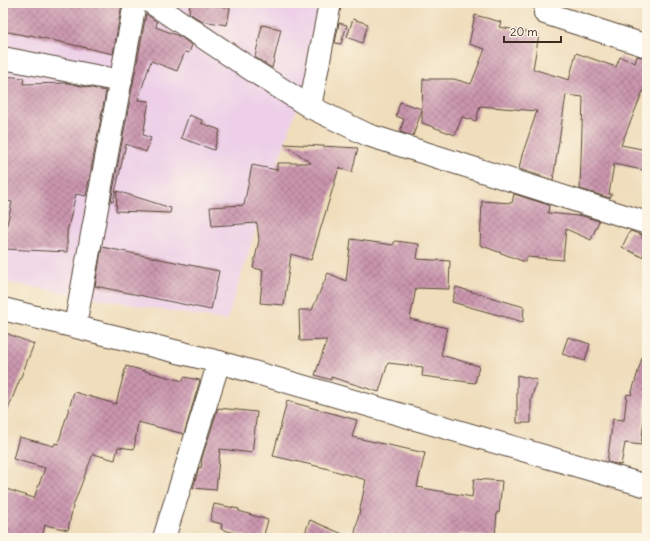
<svg xmlns="http://www.w3.org/2000/svg" width="650" height="541" font-family="Delius,sans-serif">
<defs>
<pattern id="building-cross-hatch" width="8" height="8" patternUnits="userSpaceOnUse"><rect width="8" height="8" fill="#ca95ae"/><path d="M0 0l8 8M0 8l8-8" fill="none" stroke="#a57a8d"/></pattern>
</defs>
<rect width="100%" height="100%" fill="#fcf5e5"/>
<filter id="ink" filterUnits="userSpaceOnUse"><feTurbulence type="fractalNoise" baseFrequency=".025" numOctaves="2"/><feDisplacementMap in="SourceGraphic" scale="8" xChannelSelector="R" yChannelSelector="G"/><feConvolveMatrix kernelMatrix="1 2 1 2 8 2 1 2 1" color-interpolation-filters="sRGB"/></filter>
<filter id="wash" filterUnits="userSpaceOnUse"><feTurbulence type="fractalNoise" baseFrequency=".012" numOctaves="4" result="noise"/><feDisplacementMap in="SourceGraphic" scale="16" xChannelSelector="R" yChannelSelector="G"/><feGaussianBlur stdDeviation="0.9" result="paint"/><feColorMatrix in="noise" values="0 0 0 0 0 0 0 0 0 0 0 0 0 0 0 0 0 1.4 0 .05"/><feComposite in="paint" operator="in"/></filter>
<g filter="url(#wash)">
<rect width="100%" height="100%" fill="#efddbb"/>
<polygon fill="#edd0e8" points="3,3 335,3 270,184 227,321 3,282"/>
<g id="blocks">
<g fill="url(#building-cross-hatch)">
<polygon points="3,3 122,4 113,54 30,35 29,36 3,31"/>
<polygon points="190,3 201,3 230,8 227,25 202,21 189,13"/>
<polygon points="146,14 157,22 156,27 181,37 192,45 189,53 185,52 177,71 151,61 138,100 149,101 143,135 151,138 146,152 126,144 113,202 111,201"/>
<polygon points="475,15 501,22 499,27 539,34 533,69 569,80 576,53 616,67 620,57 635,63 637,56 647,58 647,92 643,91 621,145 647,150 647,171 614,164 609,194 612,194 610,198 580,189 583,97 566,95 553,180 519,169 522,155 537,111 480,106 476,121 462,117 455,135 422,123 422,110 413,136 400,132 404,119 396,116 400,102 422,109 423,79 454,79 471,84 485,49 469,44"/>
<polygon points="353,19 368,24 362,43 347,37"/>
<polygon points="339,23 347,25 341,44 335,43"/>
<polygon points="262,25 281,29 272,68 255,57"/>
<polygon points="3,76 24,78 23,84 68,83 106,91 86,196 76,194 67,232 67,252 5,249 5,233 12,202 3,200"/>
<polygon points="189,115 202,120 201,123 220,130 214,150 181,138"/>
<polygon points="284,144 358,148 352,172 339,168 311,260 291,254 284,305 260,303 263,270 253,268 259,240 257,223 212,226 210,207 244,205 252,165 277,170 277,163 311,163"/>
<polygon points="117,191 171,208 170,213 116,211"/>
<polygon points="514,194 549,205 548,213 578,216 579,215 599,221 591,240 566,229 563,260 527,257 525,262 480,245 482,201 512,203"/>
<polygon points="630,231 642,235 642,238 647,240 647,247 642,257 622,247"/>
<polygon points="351,239 393,245 395,241 419,244 417,259 450,261 449,289 416,288 410,319 447,328 441,355 479,366 475,383 422,376 423,367 388,363 379,392 331,377 331,380 315,375 327,340 300,341 299,310 312,310 328,273 346,281"/>
<polygon points="102,247 219,271 211,310 95,286"/>
<polygon points="456,287 524,307 523,322 452,302"/>
<polygon points="3,332 34,344 4,419 3,419"/>
<polygon points="568,337 590,344 585,361 562,354"/>
<polygon points="643,355 647,356 647,392 641,445 625,443 621,465 607,462 613,419 624,420 627,394 631,395"/>
<polygon points="126,366 183,381 184,377 200,380 184,434 138,422 134,449 118,447 115,460 93,454 73,506 68,530 45,525 42,538 3,538 3,488 34,498 45,468 13,459 19,437 54,446 55,443 58,444 74,392 116,404"/>
<polygon points="517,375 537,380 531,400 531,423 517,423"/>
<polygon points="287,401 357,420 352,437 425,453 417,487 472,497 474,479 502,481 499,513 497,512 495,537 459,534 458,538 354,538 366,480 325,468 273,456"/>
<polygon points="218,408 257,412 252,453 220,449 216,490 193,488 199,467 201,468 202,458"/>
<polygon points="214,504 239,509 239,511 268,520 263,538 251,538 221,529 222,524 210,521"/>
<polygon points="310,520 352,538 303,538"/>
</g>
</g>
</g>
<g filter="url(#ink)">
<use href="#blocks" fill-opacity="0" stroke="#564536" stroke-width="1"/>
<g fill="none" stroke-linecap="round" stroke-linejoin="round">
<g stroke="#564536" stroke-width="24">
<g id="minor">
<polyline points="152,3 255,72 310,107 368,135 647,223"/>
<polyline points="545,13 647,46"/>
<polyline points="3,58 121,81"/>
<polyline points="310,107 330,3"/>
<polyline points="3,309 219,362 647,486"/>
<polyline points="75,326 135,3"/>
<polyline points="164,538 219,362"/>
</g>
</g>
<use href="#minor" stroke="#fff" stroke-width="22"/>
</g>
</g>
<rect width="650" height="541" fill="none" stroke="#fcf5e5" stroke-width="16"/>
<path d="M504 36v6h57v-6" fill="none" stroke="#3b2a1e" stroke-width="2"/>
<text x="510" y="36" font-size="12" fill="#3b2a1e" stroke="#fcf5e5" stroke-width="3" paint-order="stroke">20 m</text>
</svg>
